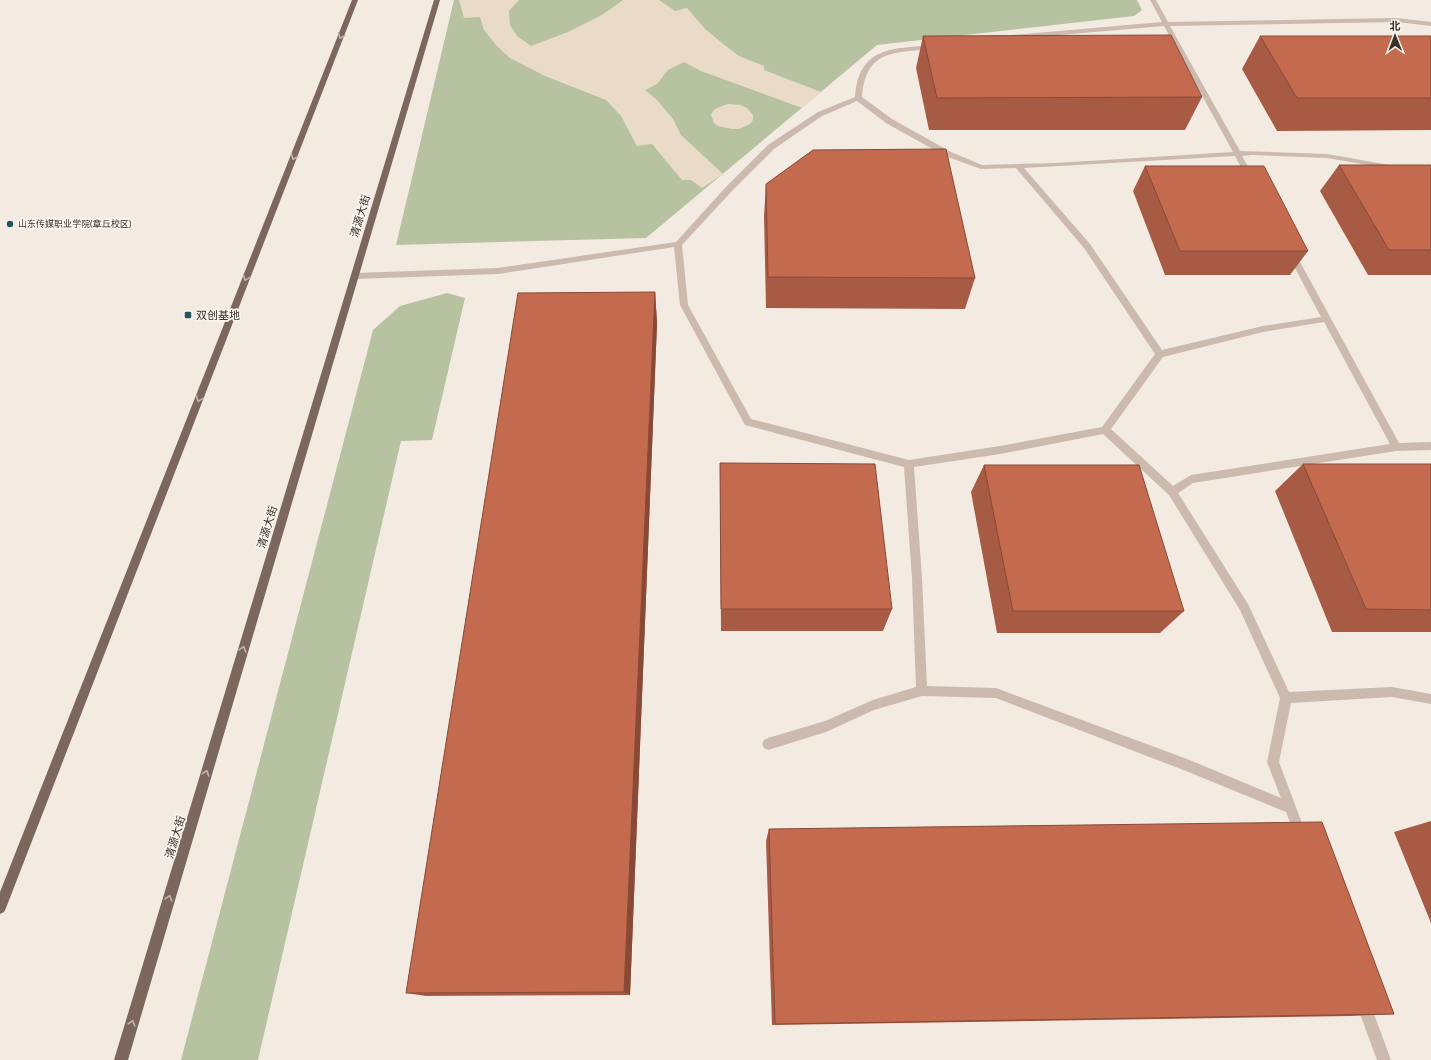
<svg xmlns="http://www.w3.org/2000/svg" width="1431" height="1060" font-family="'Open Sans','Noto Sans SC',sans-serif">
<rect width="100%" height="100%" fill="#f3eae1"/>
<g fill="#b7c2a1">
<polygon points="454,0 1137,0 1142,10 1134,16 877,45 646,238 396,245"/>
<polygon points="447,293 465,298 432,440 401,441 258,1060 181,1060 373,330 400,306"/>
</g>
<g fill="#eadbc9">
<polygon points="459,0 519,0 509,11 510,25 517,36 531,46 568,32 602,15 623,0 659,0 675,11 687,8 705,29 722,43 739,56 764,66 764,70 821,92 802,108 701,71 684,62 668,70 657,84 645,90 657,100 673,119 681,135 723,174 702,188 691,180 682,180 652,144 637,146 621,116 606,100 545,76 510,58 497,46 484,30 480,17 464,18"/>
<polygon points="728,104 741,105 747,108 753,115 753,120 750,124 739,129 732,129 718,126 714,123 711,115 713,111 717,108"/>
</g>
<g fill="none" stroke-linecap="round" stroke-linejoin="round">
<g fill="#cbbaad" fill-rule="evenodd">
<path d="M1150,0H1156L1168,22L1397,18L1431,22V26L1397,22L1170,26L1240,151L1327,154L1395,166L1399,168L1398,170L1327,158L1252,155L1242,156L1254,177L1250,179H1247L1235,156L1024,168L1090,244L1162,350L1263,326L1321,317L1287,253L1288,251H1294L1399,443L1431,442V450L1396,451L1193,483L1178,493L1248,604L1289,692L1392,687L1431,694V704L1392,697L1291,703L1279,762L1306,834L1304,838L1300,840L1296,838L1286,812L1186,771L996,698L922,696L874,710L826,732L768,750L764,748L762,744L764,740L768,738L825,721L873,700L916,687L912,578L904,467L745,425L680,305L674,247L498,274L355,279L351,276L355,273L498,268L676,242L725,188L768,145L818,112L855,97C859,46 892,49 933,45L936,47L933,49C894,53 866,49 862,97L892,119L951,152L982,165L1056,163L1233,152L1164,26L1012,39L1009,37L1012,35L1162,22ZM857,101L886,123L945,156L981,169L1016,168L1084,248L1155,354L1102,427L1000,446L909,460L751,419L688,305L682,245L731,192L774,149L822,116ZM1324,322L1390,444L1191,475L1173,486L1111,429L1163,357L1263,332ZM1103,434L1169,495L1240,610L1280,698L1267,762L1281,798L1187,759L996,688L927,686L922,578L914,467L1000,454Z"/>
<polygon points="1363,996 1368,998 1391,1060 1377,1060 1356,1003 1358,998"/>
</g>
<g fill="#7b675d" fill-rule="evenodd">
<polygon points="352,0 358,0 6,908 4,912 0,914 0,892"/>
<polygon points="434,0 440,0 128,1060 114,1060"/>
</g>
</g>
<g fill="#a85b44">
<polygon points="923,36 1202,97 1185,130 929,130 916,68"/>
<polygon points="1260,36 1431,36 1431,130 1277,131 1242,69"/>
<polygon points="1339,165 1431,165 1431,275 1368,275 1320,191"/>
<polygon points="1145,166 1308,251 1290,275 1165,275 1133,191"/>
<polygon points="766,184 975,278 965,309 766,308 764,216"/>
<polygon points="655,292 657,323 630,995 426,996 406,993"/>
<polygon points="720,463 892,609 883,631 721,631"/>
<polygon points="1303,464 1431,464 1431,632 1332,632 1275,491"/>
<polygon points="984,465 1184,611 1160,633 997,633 971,492"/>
<polygon points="1431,821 1431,923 1394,832"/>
<polygon points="769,829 1394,1014 1350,1016 772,1025 766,841"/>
</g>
<polygon fill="#884a37" points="655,292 657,323 630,995 624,992"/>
<g fill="#c36a4f" stroke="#884a37">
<polygon points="1171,35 1202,97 937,98 923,36"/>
<polygon points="1260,36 1431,36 1431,98 1297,98"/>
<polygon points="946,149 975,278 768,277 766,184 813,150"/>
<polygon points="1339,165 1431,165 1431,250 1389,250"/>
<polygon points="1145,166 1264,166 1308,251 1180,251"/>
<polygon points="655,292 624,992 406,993 518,293"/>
<polygon points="720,463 875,464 892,609 721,609"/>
<polygon points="1303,464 1431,464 1431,610 1366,609"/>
<polygon points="984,465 1139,465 1184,611 1013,611"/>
<polygon points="1322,822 1394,1014 775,1024 769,829"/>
</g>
<defs><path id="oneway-chevron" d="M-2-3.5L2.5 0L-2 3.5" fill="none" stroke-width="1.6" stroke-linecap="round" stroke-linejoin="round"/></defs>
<g stroke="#c1b5ad">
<use href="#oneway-chevron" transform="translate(341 36) rotate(111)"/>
<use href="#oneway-chevron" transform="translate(294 157) rotate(111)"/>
<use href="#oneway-chevron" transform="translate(246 278) rotate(111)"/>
<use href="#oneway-chevron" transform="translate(199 399) rotate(111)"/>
<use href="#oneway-chevron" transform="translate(243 649) rotate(-73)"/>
<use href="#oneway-chevron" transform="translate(206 773) rotate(-73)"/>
<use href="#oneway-chevron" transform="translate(169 898) rotate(-73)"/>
<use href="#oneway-chevron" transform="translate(132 1023) rotate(-73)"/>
</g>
<g fill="#21575b" stroke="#faf4ee" stroke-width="1.5">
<circle cx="10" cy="224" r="4"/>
<rect x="184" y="311" width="8" height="8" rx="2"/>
</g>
<g text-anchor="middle" stroke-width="3.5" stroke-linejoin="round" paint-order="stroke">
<g font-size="9" fill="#3a302b" stroke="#faf4ee" text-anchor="start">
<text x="18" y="227">山东传媒职业学院(章丘校区)</text>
</g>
<g font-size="11" fill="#3a302b" stroke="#faf4ee">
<text transform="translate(360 216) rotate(-73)" y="4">清源大街</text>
<text transform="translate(267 527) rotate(-73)" y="4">清源大街</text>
<text transform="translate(175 837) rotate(-73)" y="4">清源大街</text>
</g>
<g font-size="11" fill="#3a302b" stroke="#faf4ee" text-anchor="start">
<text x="196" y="319">双创基地</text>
</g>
</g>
<g transform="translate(1395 36) rotate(359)" stroke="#faf4ee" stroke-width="3" paint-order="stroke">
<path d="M0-3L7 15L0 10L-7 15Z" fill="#3a302b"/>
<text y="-6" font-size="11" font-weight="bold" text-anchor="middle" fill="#3a302b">北</text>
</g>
</svg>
